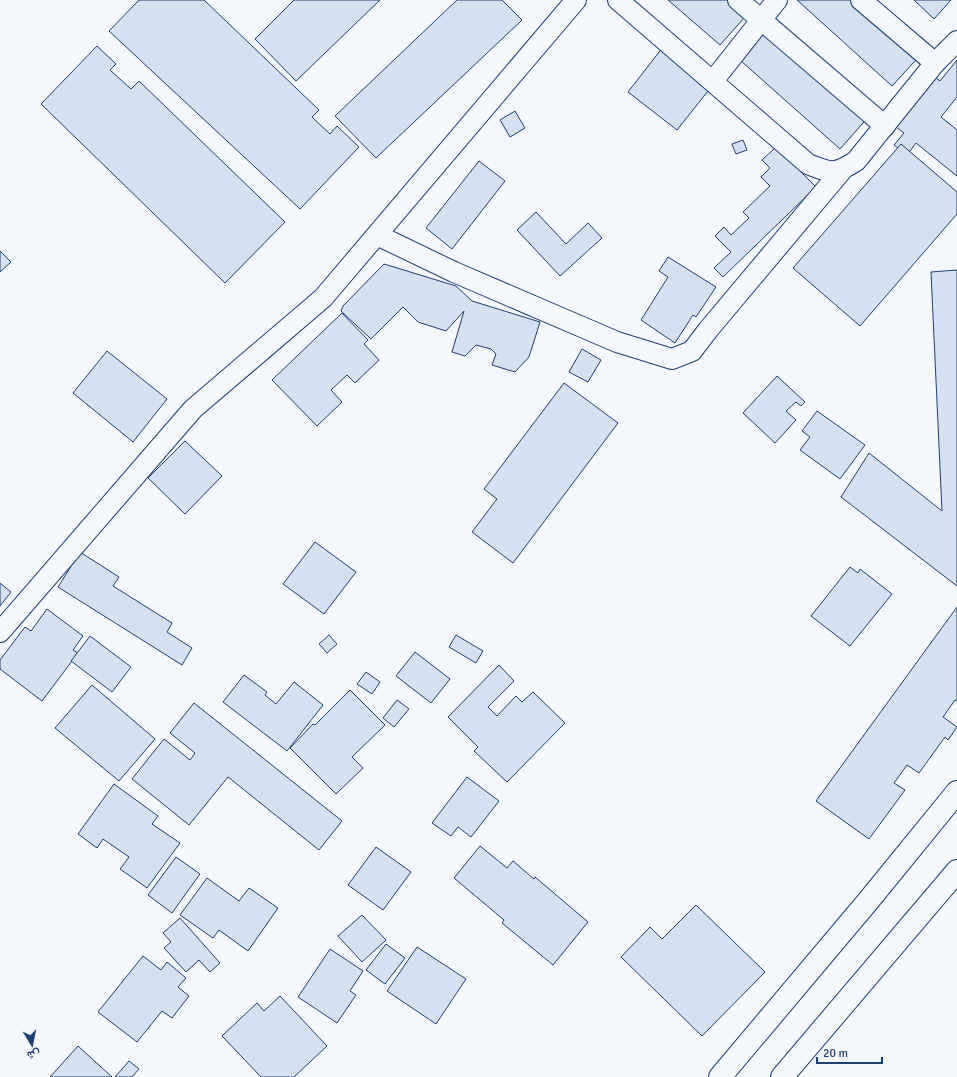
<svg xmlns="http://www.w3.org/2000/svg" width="957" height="1077" font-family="Signika,Vazirmatn,sans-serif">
<rect width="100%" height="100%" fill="#f4f7fb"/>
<g fill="#d5e0f0" stroke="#1d3f73">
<polygon points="139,0 204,0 319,110 312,117 330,134 337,126 359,147 300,209 109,31"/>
<polygon points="294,0 380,0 296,81 255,39"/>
<polygon points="457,0 502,0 522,20 376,158 335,116"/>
<polygon points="668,0 745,0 753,8 720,45"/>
<polygon points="797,0 872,0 926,49 892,86"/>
<polygon points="914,0 951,0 934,19"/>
<polygon points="775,21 871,114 840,149 740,60"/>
<polygon points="97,46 116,64 110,70 131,89 139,81 285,222 225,283 41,104"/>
<polygon points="663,47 712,86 677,130 628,92"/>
<polygon points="957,60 957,97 941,117 957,130 957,176 916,143 907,155 894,145 904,133 896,127 936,78 940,81"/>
<polygon points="515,111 525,128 510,137 500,120"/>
<polygon points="743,140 747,150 736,154 732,144"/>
<polygon points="901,144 957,192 957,214 860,326 793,268"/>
<polygon points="776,147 816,187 723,277 714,268 731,252 715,236 724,227 731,235 749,218 743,212 770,186 761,177 770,168 762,160"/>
<polygon points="479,161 505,181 452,249 426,228"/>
<polygon points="536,212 566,244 588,223 602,238 560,276 517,230"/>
<polygon points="0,251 11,262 0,272"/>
<polygon points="668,257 716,287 696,317 693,315 675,343 641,320 668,277 659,271"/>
<polygon points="384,264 456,286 472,301 540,322 529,357 515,372 492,365 496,354 491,349 476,345 465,356 452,352 464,311 446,331 418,322 403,307 371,339 341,311 343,306"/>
<polygon points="957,270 957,586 841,497 869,453 942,511 931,272"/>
<polygon points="342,313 368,340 364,344 379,360 355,383 347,375 331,390 342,402 317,426 272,380"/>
<polygon points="582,349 601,360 588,382 569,372"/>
<polygon points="107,351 167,399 133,442 73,393"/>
<polygon points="777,376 805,402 801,406 796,402 786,411 796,420 775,443 743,413"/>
<polygon points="564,383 618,423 513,563 472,532 497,499 484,489"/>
<polygon points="817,411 865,445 840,479 800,450 810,437 802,431"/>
<polygon points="185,441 222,476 185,514 148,478"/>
<polygon points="315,542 356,572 324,614 283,584"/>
<polygon points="80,552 119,577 113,586 172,623 167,632 192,648 182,665 58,587"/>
<polygon points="850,567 858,573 860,569 892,594 850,646 811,616"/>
<polygon points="0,583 11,592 0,606"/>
<polygon points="957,607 957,701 955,700 943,717 957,727 948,740 945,737 919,773 907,765 894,783 905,790 869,839 816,801"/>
<polygon points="47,609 83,636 73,650 78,653 42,701 0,669 0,660 25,627 31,631"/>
<polygon points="329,635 337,644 327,653 319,644"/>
<polygon points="456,635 483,651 476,663 449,647"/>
<polygon points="90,636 131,667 112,692 71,661"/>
<polygon points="415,652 450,679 431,703 396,676"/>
<polygon points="499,665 514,681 488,707 497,716 516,696 522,702 533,692 565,723 507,782 474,751 478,747 448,717"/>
<polygon points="366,672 380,682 372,694 357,684"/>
<polygon points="244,675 267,692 265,695 276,704 294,682 323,705 287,751 223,702"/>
<polygon points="92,685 155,739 119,781 55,728"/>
<polygon points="350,690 385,725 352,757 363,768 336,794 290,748 313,724 315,725"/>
<polygon points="397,700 409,709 394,727 383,718"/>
<polygon points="194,703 342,821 319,850 228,777 189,825 132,779 164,739 190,760 195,753 170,733"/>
<polygon points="467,777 499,801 471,837 458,827 451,836 432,823"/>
<polygon points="114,784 158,816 152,824 180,843 147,888 120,869 129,857 103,839 97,848 78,834"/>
<polygon points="480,846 507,868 513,861 534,879 535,877 588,922 553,965 502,923 504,920 454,878"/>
<polygon points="376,847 411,872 383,910 348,885"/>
<polygon points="176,857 200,874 172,913 148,895"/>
<polygon points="207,878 239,901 249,888 278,908 248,951 219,930 213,938 180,915"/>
<polygon points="696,905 765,972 702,1036 621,957 650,927 662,939"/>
<polygon points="362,915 386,940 362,962 338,936"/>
<polygon points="180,918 220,963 210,972 199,960 186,972 164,948 171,942 163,933"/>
<polygon points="386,944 405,958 385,984 366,970"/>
<polygon points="417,947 466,979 436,1024 387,991"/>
<polygon points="330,949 363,971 350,991 356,995 337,1023 298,997"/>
<polygon points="143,956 161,970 167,962 186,978 178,987 189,996 172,1018 162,1011 137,1042 98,1012"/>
<polygon points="280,996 327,1046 294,1077 261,1077 222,1036 257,1003 264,1011"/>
<polygon points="78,1046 112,1077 50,1077"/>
<polygon points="129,1061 139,1069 132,1077 115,1077"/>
</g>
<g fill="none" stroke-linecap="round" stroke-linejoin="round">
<g stroke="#1d3f73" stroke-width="22">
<g id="minor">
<path d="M618,0L808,164C830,173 835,175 856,161L935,63L957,41"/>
<polyline points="738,0 885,126"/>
<polyline points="861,0 935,63"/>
<polyline points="713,81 777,0"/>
<polyline points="377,235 454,272 575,324 617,342 672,359 692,351 708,330 843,169"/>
<polyline points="0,632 193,409 323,298 576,0"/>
</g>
</g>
<g stroke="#1d3f73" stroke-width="24">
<g id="secondary">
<polyline points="720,1077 869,900 957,792"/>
<polyline points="782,1077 957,871"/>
</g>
</g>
<use href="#minor" stroke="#f4f7fb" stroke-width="20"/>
<use href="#secondary" stroke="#f4f7fb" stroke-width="22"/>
</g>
<g transform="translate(32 1045) rotate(170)" stroke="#f4f7fb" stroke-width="3" paint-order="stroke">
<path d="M0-3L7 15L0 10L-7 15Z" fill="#1d3f73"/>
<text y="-6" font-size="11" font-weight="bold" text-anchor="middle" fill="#1d3f73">ش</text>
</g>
<path d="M817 1057v6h65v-6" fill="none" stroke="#1d3f73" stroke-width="2"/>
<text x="823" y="1057" font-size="12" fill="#1d3f73" stroke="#f4f7fb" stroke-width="3" paint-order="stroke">20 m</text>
</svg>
